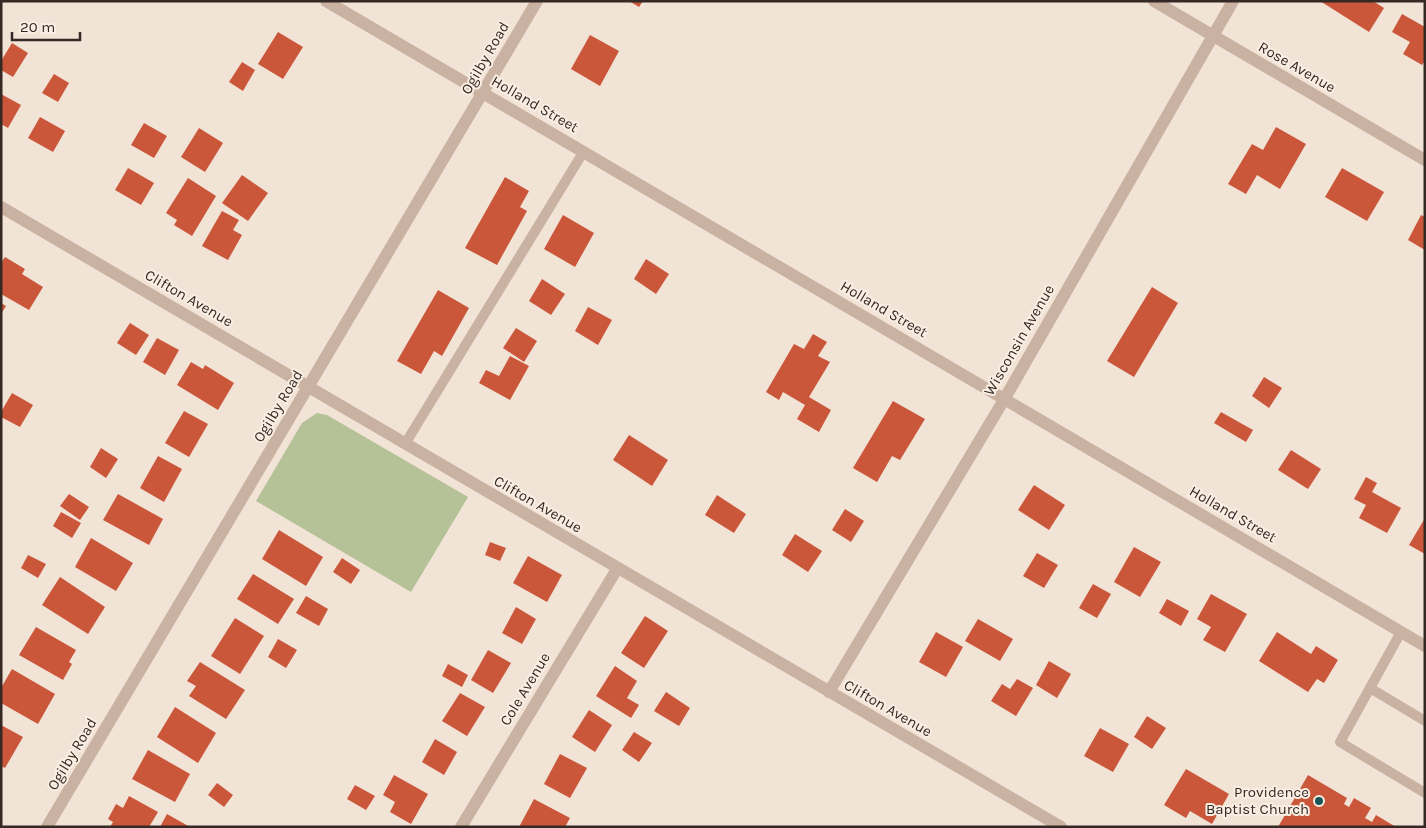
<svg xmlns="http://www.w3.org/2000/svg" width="1426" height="828" font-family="Karla,sans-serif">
<rect width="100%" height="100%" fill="#f2e3d7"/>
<polygon fill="#b5c196" points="317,413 327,415 468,497 411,592 256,501 302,423"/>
<g fill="#cb573b">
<polygon points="629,1 643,1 639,7"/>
<polygon points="1320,1 1373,1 1384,8 1369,32"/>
<polygon points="1402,14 1425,27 1425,61 1422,65 1403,54 1410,42 1392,32"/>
<polygon points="278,32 303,47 283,79 258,64"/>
<polygon points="590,35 619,51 600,86 571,69"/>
<polygon points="12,43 28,53 13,77 1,70 1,61"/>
<polygon points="242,62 255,70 243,91 229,82"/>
<polygon points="54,74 69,83 58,102 42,93"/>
<polygon points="1,94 21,105 8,128 1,124"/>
<polygon points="40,117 65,131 53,152 28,138"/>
<polygon points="144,123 167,136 154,158 131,145"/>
<polygon points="1276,127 1306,144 1280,189 1257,175 1246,194 1228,184 1252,144 1263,150"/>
<polygon points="199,128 223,143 205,172 181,157"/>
<polygon points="128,168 154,183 141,205 115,190"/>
<polygon points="1342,168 1384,192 1367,221 1325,197"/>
<polygon points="242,175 268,193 248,221 222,203"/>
<polygon points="505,177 529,191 520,207 527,211 497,265 465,248"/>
<polygon points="188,178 216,196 192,236 174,225 177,220 166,213"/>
<polygon points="222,211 239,220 233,230 242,235 228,260 202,246"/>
<polygon points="563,215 594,233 575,267 544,249"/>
<polygon points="1421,215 1425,217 1425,250 1408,240"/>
<polygon points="5,257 25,269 22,274 43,287 29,310 1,294 1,263"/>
<polygon points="646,259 669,274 656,294 634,279"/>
<polygon points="542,279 565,294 551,315 529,301"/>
<polygon points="1152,287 1178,303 1134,377 1107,361"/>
<polygon points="438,290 469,308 442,356 434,351 421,374 397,361"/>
<polygon points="1,303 6,306 1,314"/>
<polygon points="588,307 612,320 598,345 575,331"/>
<polygon points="130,323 149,335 136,355 117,343"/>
<polygon points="516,328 537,341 524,362 503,348"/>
<polygon points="813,334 827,342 818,356 830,362 809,397 831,410 819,432 797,419 805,405 783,392 779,400 766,392 794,344 804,349"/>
<polygon points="157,338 179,350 165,375 143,362"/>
<polygon points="510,356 529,366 510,400 479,383 486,370 499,376"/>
<polygon points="191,362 203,369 205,365 234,383 218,410 177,385"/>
<polygon points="1264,377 1282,388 1269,408 1252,396"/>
<polygon points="12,393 33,405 20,427 1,417 1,412"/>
<polygon points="893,401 925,419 900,460 892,456 877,482 853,468"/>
<polygon points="184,411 208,424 189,457 165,443"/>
<polygon points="1221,412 1253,430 1246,442 1214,423"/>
<polygon points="629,435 668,460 652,486 613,460"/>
<polygon points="101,448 118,459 106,478 90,467"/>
<polygon points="1291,450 1321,469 1308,489 1278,470"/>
<polygon points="158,456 182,469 164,502 140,488"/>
<polygon points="1366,477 1377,483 1372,492 1401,508 1387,533 1359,518 1366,505 1354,499"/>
<polygon points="1034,485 1065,505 1049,530 1018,510"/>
<polygon points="69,494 89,507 80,520 60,506"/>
<polygon points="118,494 163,519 149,545 103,520"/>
<polygon points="717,495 746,514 734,533 705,515"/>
<polygon points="845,509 864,521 851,542 832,530"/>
<polygon points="61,512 81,523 72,538 53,526"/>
<polygon points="1425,518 1425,554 1409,545"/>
<polygon points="279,530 323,557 306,586 262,559"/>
<polygon points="795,534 822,551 808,572 782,555"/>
<polygon points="91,538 133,563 116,591 75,567"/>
<polygon points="490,542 506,548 500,561 485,555"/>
<polygon points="1134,547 1161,562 1140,597 1114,582"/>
<polygon points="1037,553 1058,565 1044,588 1023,576"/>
<polygon points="28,555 46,564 38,578 21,568"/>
<polygon points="528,556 562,575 547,602 513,583"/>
<polygon points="342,558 360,570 351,584 333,572"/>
<polygon points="253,574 294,599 278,624 237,599"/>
<polygon points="60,577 105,607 88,634 42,605"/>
<polygon points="1093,584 1111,594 1097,618 1079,608"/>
<polygon points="1211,594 1247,614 1225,652 1203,640 1211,627 1197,619"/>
<polygon points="306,596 328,609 319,626 296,613"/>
<polygon points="1167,599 1189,611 1181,626 1159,613"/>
<polygon points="516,607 536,619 522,644 502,633"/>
<polygon points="645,616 668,631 644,668 621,653"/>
<polygon points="235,618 264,636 240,674 211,656"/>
<polygon points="978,619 1013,639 1000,661 965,641"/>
<polygon points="36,627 76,650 69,662 72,664 63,680 19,655"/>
<polygon points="936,632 963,647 946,677 919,662"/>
<polygon points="1277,632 1311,654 1316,646 1338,660 1324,683 1317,679 1308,692 1259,661"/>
<polygon points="278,639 297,650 286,668 268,657"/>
<polygon points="488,650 511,663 493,693 471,680"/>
<polygon points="1049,661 1071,674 1057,698 1036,685"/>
<polygon points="200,662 245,690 226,719 189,696 196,686 187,681"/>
<polygon points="448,664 468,675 462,687 442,676"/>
<polygon points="615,666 637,681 627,698 639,705 631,718 596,696"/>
<polygon points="12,669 55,694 38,724 1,703 1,688"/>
<polygon points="1017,679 1033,688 1016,716 991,701 1002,684 1010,689"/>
<polygon points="666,692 690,708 679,726 654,711"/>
<polygon points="460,693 485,707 467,736 442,721"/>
<polygon points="175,707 216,733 198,763 157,737"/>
<polygon points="589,710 612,725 595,752 572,737"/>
<polygon points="1147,716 1166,728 1152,749 1134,737"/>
<polygon points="1,725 23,737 5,768 1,766"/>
<polygon points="1100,728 1129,744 1113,772 1084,756"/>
<polygon points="634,732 652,743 639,762 622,750"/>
<polygon points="435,739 457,752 444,775 422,762"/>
<polygon points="148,750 190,774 175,802 132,779"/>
<polygon points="560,754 587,768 570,798 544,784"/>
<polygon points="1186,769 1229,794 1212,824 1190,811 1186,818 1164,805"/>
<polygon points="394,775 428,794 411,824 390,812 395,802 383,795"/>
<polygon points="1308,775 1347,798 1344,804 1349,807 1354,798 1371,808 1365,818 1372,822 1376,815 1396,827 1278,827"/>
<polygon points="217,783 233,795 224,807 208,795"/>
<polygon points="355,785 375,796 366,810 347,799"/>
<polygon points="129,796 158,812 149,827 110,827 113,822 108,819 116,804 123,808"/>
<polygon points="534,799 570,818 565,827 519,827"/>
<polygon points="167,814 190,827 160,827"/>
</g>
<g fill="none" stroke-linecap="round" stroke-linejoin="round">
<g stroke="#cab2a2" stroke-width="10">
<polyline points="405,444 584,151"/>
<polyline points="1401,632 1340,742 1425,793"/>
<polyline points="1370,688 1425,721"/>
</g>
<g stroke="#cab2a2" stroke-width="12">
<polyline points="326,1 1425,646"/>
<polyline points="1154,1 1425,160"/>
<polyline points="829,692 1005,398 1233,1"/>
<polyline points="461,827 617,569"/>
</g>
<g stroke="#cab2a2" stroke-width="12">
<polyline points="1,207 1061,827"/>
<polyline points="47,827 537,1"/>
</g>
</g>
<circle fill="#195657" stroke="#faeee3" stroke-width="2" cx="1319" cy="801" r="5"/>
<g text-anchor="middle" stroke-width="4" stroke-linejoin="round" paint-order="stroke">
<g font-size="15" fill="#342925" stroke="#faeee3">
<text transform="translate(485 58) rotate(-60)" y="5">Ogilby Road</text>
<text transform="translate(1297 67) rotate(30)" y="5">Rose Avenue</text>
<text transform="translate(535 104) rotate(30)" y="5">Holland Street</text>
<text transform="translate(189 298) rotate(30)" y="5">Clifton Avenue</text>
<text transform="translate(884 309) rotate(30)" y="5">Holland Street</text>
<text transform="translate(1019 340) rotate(-60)" y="5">Wisconsin Avenue</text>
<text transform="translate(278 406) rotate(-59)" y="5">Ogilby Road</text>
<text transform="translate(538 504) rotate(30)" y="5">Clifton Avenue</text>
<text transform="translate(1233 514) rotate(30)" y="5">Holland Street</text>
<text transform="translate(525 689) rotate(-59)" y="5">Cole Avenue</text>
<text transform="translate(888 708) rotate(30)" y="5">Clifton Avenue</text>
<text transform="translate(72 754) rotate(-59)" y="5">Ogilby Road</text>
</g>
<g font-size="15" fill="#342925" stroke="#faeee3" text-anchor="end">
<text x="1309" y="797">Providence<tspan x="1309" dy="17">Baptist Church</tspan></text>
</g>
</g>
<rect width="1426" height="828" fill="none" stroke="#342925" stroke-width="5"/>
<path d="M12 32v8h68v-8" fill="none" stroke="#342925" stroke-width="2.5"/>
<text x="20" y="32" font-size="15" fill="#342925" stroke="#faeee3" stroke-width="4" paint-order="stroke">20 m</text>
</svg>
